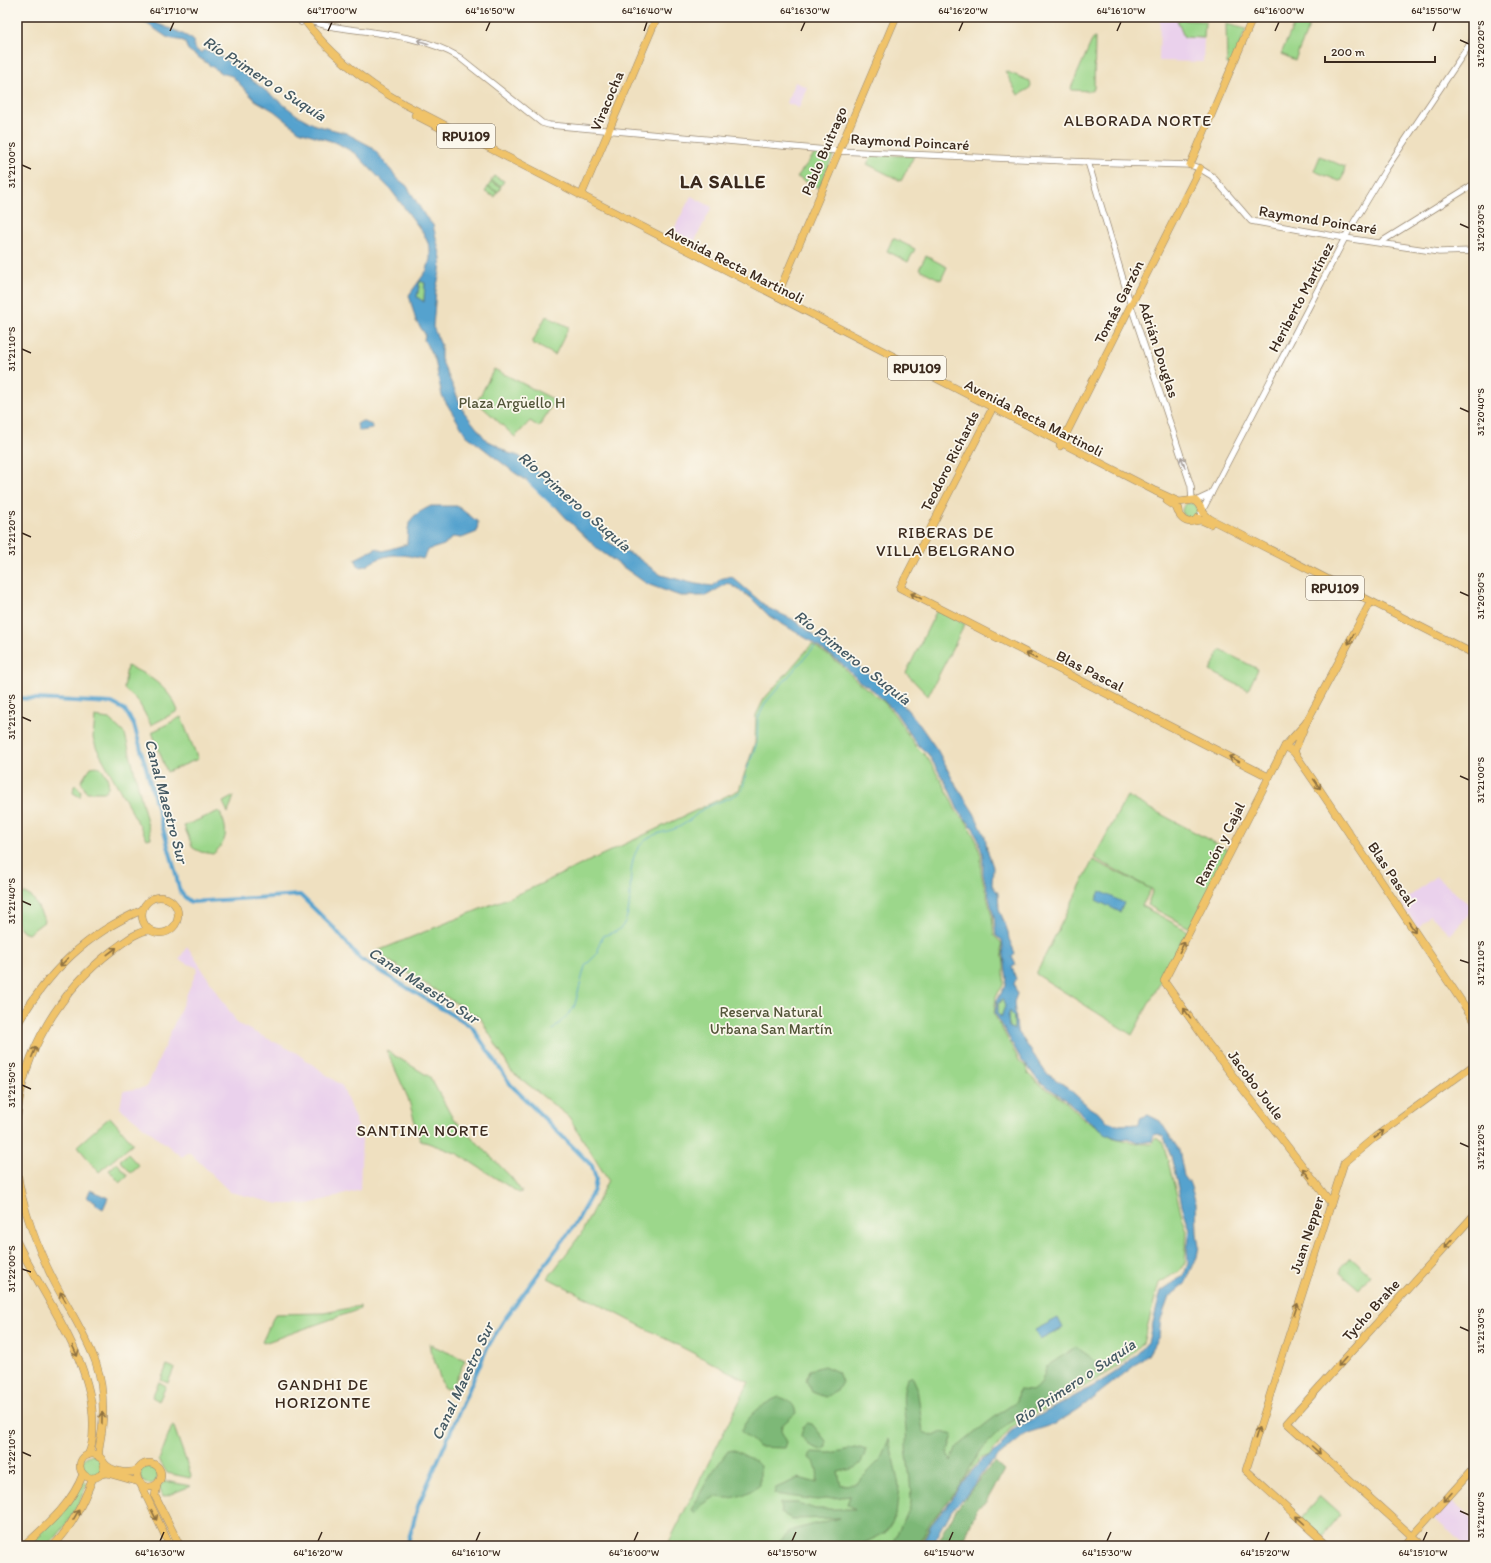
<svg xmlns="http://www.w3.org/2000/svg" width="1491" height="1563" font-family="Itim,sans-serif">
<rect width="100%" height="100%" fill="#fbf7ec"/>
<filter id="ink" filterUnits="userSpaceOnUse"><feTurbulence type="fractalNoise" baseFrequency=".025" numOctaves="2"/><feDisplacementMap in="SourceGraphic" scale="8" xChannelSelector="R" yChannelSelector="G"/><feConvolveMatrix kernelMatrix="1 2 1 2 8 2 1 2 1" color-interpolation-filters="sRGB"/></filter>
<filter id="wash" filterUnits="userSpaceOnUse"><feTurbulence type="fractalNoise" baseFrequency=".012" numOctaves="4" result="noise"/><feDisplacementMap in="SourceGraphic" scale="16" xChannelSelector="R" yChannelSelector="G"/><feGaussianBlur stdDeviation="0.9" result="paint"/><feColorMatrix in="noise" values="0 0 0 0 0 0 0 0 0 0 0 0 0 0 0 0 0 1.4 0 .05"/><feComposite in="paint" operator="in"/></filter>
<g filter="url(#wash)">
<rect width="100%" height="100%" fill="#efe0c0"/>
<g fill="#ead1ec">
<polygon points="1160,18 1176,19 1184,38 1204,39 1203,62 1159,61"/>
<polygon points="795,82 807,87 799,108 787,103"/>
<polygon points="691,196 712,207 693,244 672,233"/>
<polygon points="1436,876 1474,909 1450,934 1430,915 1418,928 1401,903"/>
<polygon points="187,946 238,1024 295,1052 342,1086 362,1137 360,1190 309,1204 279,1204 230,1192 189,1152 182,1157 120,1108 123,1091 147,1087 198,968 179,960"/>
<polygon points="1449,1498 1474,1520 1473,1546 1465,1546 1433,1516"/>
</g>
<g fill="#9cd78b" stroke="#6c8054">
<polygon points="1297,17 1313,17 1295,60 1281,54"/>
<polygon points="1177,20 1205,21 1204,38 1184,37"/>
<polygon points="1226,24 1246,29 1232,65 1227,64"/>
<polygon points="1093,38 1095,38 1094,89 1091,91 1072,90 1071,88"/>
<polygon points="1005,71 1030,81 1031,85 1029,89 1018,95"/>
<polygon points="816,152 834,154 819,188 797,177"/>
<polygon points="872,155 914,156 901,181 867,164"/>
<polygon points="1320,156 1345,167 1342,180 1339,181 1314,171"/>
<polygon points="494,176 504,181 501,186 491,181"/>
<polygon points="491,182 501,187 498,192 488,187"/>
<polygon points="488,187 497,192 495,197 485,192"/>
<polygon points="893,238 915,249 908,262 887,251"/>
<polygon points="926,256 947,267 941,280 919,269"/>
<polygon points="420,281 425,282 424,302 417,297"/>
<polygon points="546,316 569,327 555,355 532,343"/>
<polygon points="494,369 555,400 539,427 530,421 515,437 477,402"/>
<circle cx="1190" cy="511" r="8"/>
<polygon points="937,610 965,624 928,696 906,673"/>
<polygon points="812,644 840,664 858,682 884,702 895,715 915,745 927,757 946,789 956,811 966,821 977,842 981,856 981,873 992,916 994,936 1001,942 1004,965 1004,984 996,996 994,1014 1020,1062 1027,1067 1028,1074 1038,1083 1065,1101 1085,1120 1114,1138 1142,1144 1152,1144 1156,1138 1163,1142 1182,1216 1187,1231 1185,1263 1179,1271 1159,1283 1143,1343 1118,1367 1010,1429 990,1455 980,1459 960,1484 931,1524 919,1546 667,1546 749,1382 548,1278 581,1234 608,1180 569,1117 511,1071 481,1019 375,952 532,888 739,790 755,743 756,715 764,699"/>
<polygon points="1220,650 1258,669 1248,690 1210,671"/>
<path d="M127,666C148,674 170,688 178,711L151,725L138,701L124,689Z"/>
<polygon points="95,717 109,719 125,734 151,838 147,839 96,747 93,738"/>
<polygon points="181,717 198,759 167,772 152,732"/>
<path d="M96,766C105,768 114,786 104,792H86L81,781L91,767Z"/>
<polygon points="76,785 81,791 80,797 73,793 74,786"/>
<polygon points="234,796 228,813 223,802"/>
<polygon points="1127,796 1230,851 1190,928 1147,905 1153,890 1094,858"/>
<path d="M219,811C228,828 229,841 213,854L201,852L193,848L184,826Z"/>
<polygon points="1093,860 1151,889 1142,906 1188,931 1132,1035 1036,974"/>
<polygon points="25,893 33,898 45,921 28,934 23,932 17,923 17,896"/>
<polygon points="1002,999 1005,1006 1002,1017 998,1013 998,1004"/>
<polygon points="1010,1010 1014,1017 1014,1030 1009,1027 1008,1017"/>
<polygon points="387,1051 430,1077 452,1117 511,1177 522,1192 519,1193 458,1154 420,1140 408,1098"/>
<polygon points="110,1117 133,1143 99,1172 77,1146"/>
<polygon points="128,1154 139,1166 131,1173 120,1160"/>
<polygon points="117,1163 128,1176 120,1183 109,1170"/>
<polygon points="1350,1257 1370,1275 1359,1289 1340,1273 1340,1268"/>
<polygon points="360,1306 360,1309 264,1343 262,1342 275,1314 324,1313"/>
<polygon points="429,1344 465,1360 453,1386 446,1389 443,1387"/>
<polygon points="167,1365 174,1368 168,1383 161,1380"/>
<polygon points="159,1382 166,1386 159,1401 152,1397"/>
<polygon points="172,1426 174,1427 191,1475 190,1478 167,1473 159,1460"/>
<circle cx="92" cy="1466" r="11"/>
<circle cx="149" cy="1475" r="9"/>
<path d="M83,1481L87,1483C79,1508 66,1527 48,1546H27Z"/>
<polygon points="165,1481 191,1486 163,1497 159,1487"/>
<polygon points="1320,1496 1340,1514 1321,1537 1300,1519"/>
</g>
<g fill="#7db877" stroke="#5c714a">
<path d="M1076,1347L1092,1358L1104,1369L1007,1424L982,1449L951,1498L931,1521L917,1546H887L892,1544C896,1534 910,1512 911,1502C911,1487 909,1470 907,1456C905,1448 907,1439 906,1431C905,1412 900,1397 907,1379L912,1376L917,1387L923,1432L934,1436L942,1432L953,1435L948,1452L951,1462L956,1448L988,1422L1017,1401L1019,1390L1032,1391L1041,1384L1047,1366Z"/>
<polygon points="824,1366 838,1372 842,1382 837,1391 825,1397 812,1392 806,1380 810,1370"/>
<path d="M779,1397C789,1400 794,1403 796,1413L782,1425L781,1431L787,1442L785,1448L758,1447C753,1439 746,1438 741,1431C748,1415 763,1403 779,1397Z"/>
<polygon points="807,1423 812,1424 826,1441 826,1447 821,1450 809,1445 801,1436 803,1427"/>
<path d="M889,1439L899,1486L896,1516L885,1533L858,1546H775L792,1530L839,1518L792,1519L781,1513L780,1503H798L815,1509H855L847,1504L850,1496L817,1500L774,1494L776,1488L799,1478L817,1483C818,1473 818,1464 809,1458L811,1452L830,1453L860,1447L866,1449C861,1469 856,1468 838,1472L841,1485L856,1484L880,1460Z"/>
<path d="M734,1450L755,1461L760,1466V1485C749,1494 729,1502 716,1496L702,1505L695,1514L691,1510L711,1474L728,1451Z"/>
<polygon points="995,1462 1004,1470 986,1502 977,1508 962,1546 936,1546 956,1510 985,1472"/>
</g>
<g fill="#55a2ce" stroke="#486676" fill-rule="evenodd">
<path d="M137,17C149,17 148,20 158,24C171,29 181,32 193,40L195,49L201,53L203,50L213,52L226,60L297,115L315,125L346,133L372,147L398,179L407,186L425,216L433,225L441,258L440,272L436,290L433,327L441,345V359L464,412L487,441L495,444L508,453L519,456L530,465L568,498L578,510L588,517L591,523L600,528L603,538L621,550L635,556L661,575L696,584L713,586L720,579L731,576L768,608L792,619L816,636L828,648L857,665L891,691L917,721L938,751L954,782L974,813L985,836L987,849L993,867L992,885L998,893L999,909L1008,932L1009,939L1015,953L1012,957L1016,965L1012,967L1016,979L1014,984L1017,994L1014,1002L1017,1030L1046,1073L1067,1087L1090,1108L1103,1116L1107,1121L1118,1125L1139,1124L1140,1118L1148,1115L1160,1121L1179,1150L1184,1176L1190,1184L1196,1203L1197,1233L1199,1246L1197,1257L1185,1284L1169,1297L1161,1319L1159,1336L1148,1355L1079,1409L1055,1424L1027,1433L999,1456L986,1468L965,1497L952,1510L932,1546H921L931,1525L952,1499L960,1485L981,1461L998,1450L1011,1431L1095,1385L1119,1370L1138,1353L1148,1342L1161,1291L1184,1275L1188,1263L1187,1250L1190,1230L1182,1205L1171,1156C1166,1147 1168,1137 1158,1134L1154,1135L1152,1141L1140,1143L1128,1138C1108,1145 1079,1110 1065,1099C1057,1093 1048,1088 1040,1082C1032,1075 1030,1067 1022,1061L995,1013L997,1000L1006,985L1007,979L1002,940L996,936L994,917L983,874V856L979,841L973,828L958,810L948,787L928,754L917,744L896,713L873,690L859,681L841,663L809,640L769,616L750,597L728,583L706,596H680L647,584L599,550L566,518L540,489L515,473L466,435L442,396L435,360L424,340L425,334L416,321L409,295L427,270L430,259V248L424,234L391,190L356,154L337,143L299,131L274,111L255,100L232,76L221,73L188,50L184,41L168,38ZM420,281L425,283L424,302L417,297ZM1002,999L1005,1006L1001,1017L998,1013V1004ZM1010,1011L1014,1017V1030L1009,1027L1008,1017Z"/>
<polygon points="362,421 372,425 372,429 361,431 358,429 357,424"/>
<path d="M431,506H457L478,522L477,532L462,538L453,537L444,545L428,550L423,559C407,555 392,552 376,560C369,563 368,567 359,567L355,559L377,548L383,551L407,544C408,519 409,517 431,506Z"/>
<polygon points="1100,891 1124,903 1120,912 1096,900"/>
<polygon points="90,1190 108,1198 103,1209 95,1204 96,1202 87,1198"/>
<polygon points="1058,1318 1063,1328 1040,1340 1035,1330"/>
</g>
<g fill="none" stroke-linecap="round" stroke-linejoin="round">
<path stroke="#55a2ce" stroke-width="1" d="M553,1030L574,1008L585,966L598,953L599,944L603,936C608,934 616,932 620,929C638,910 623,868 639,847C653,829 668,835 684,824C691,820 696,814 703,809C716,802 730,799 742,791L747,769L757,743L758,718L766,702L816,645"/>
<path stroke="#55a2ce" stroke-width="4" d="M17,698L112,703L125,710L134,725L176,874C178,887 179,894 191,902L300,895L335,929L360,959L472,1027L511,1085L592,1166L596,1179L594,1190L576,1223L504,1320L487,1348L418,1506L407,1546"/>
<polyline stroke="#55a2ce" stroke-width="7" points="531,481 554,503"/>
</g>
</g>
<g filter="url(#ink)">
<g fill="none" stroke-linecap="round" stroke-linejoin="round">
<g stroke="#95856f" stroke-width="7">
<g id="minor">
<path d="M301,22L304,20C312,21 320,24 328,26C371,33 421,34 459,57L542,123L549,125L838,151L1088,162L1190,165L1199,168L1212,176L1251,221L1345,238L1439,252L1474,251"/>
<polyline points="1088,162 1131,306 1191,486 1192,500"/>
<polyline points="1381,242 1474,184"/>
<polyline points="1196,501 1211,494"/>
<polyline points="1201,513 1348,232 1386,169 1474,38"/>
</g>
</g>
<g stroke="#95856f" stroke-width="8">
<g id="major">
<path d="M302,17C329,54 365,82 404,104L1155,491L1179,502L1194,500C1203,506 1200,514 1212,520L1474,654"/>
<polyline points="415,115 448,132"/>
<polyline points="1190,165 1253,17"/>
<polyline points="581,196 657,17"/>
<polyline points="777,296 896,17"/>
<polyline points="991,411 900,588 1269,777"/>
<polyline points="1060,446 1200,168"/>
<polyline points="1167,501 1176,507 1178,512"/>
<path d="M1179,509L1180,516C1185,523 1192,524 1198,518"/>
<polyline points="1195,521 1201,520 1210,524"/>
<polyline points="1306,723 1285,746 1164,981 1209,1045 1331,1203"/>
<polyline points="1285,746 1294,752 1320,790 1474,1020"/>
<polyline points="1294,752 1306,723 1369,605"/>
<circle cx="160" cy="915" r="18"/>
<path d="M17,1025C47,973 86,934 142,910"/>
<path d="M17,1117C23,1050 61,990 113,950C123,943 137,931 150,930"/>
<path d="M17,1170C22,1208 38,1251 56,1285C70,1311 86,1335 96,1363C103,1384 104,1408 102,1430C101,1439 98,1448 99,1457"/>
<path d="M17,1242C45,1300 95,1362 93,1428C93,1436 92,1447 88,1455"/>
<circle cx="92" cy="1466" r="12"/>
<path d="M104,1463C111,1472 130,1475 139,1469"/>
<circle cx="149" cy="1475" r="12"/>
<polyline points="101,1474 107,1473 139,1482"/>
<polyline points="140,1483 170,1546"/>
<polyline points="157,1485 155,1496 180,1546"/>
<path d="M24,1546C47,1525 72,1504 83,1474"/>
<path d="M53,1546C72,1527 83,1503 93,1478"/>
<polyline points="1329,1546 1246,1470 1344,1163 1375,1137 1474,1065"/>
<polyline points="1404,1546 1474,1468"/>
<polyline points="1423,1546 1287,1423 1474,1215"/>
</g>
</g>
<use href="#minor" stroke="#fff" stroke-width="5.5"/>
<use href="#major" stroke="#f0c369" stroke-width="7"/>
</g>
<defs><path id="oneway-shaft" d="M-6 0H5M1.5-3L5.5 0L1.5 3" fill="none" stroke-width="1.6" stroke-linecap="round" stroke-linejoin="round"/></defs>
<g stroke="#a79f9a">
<use href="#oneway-shaft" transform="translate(423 42) rotate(-163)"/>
<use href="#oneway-shaft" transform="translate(1183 462) rotate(-109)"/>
</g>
<g stroke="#8c6f40">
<use href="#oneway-shaft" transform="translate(916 596) rotate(-152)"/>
<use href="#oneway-shaft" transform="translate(1351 639) rotate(118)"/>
<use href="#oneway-shaft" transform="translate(1031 656) rotate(-153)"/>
<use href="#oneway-shaft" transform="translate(1234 759) rotate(-153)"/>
<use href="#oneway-shaft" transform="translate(1317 784) rotate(55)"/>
<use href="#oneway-shaft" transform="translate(1412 927) rotate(56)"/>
<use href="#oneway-shaft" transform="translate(1182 947) rotate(-63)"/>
<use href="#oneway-shaft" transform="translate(112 951) rotate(-37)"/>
<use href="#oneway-shaft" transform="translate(64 962) rotate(136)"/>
<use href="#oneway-shaft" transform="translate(1187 1013) rotate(-126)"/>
<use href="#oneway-shaft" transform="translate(34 1052) rotate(-67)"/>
<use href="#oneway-shaft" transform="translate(1379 1134) rotate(-36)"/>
<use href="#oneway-shaft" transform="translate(1306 1173) rotate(-127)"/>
<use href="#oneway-shaft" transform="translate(1448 1244) rotate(132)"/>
<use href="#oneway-shaft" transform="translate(63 1297) rotate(-120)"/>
<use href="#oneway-shaft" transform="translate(1296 1309) rotate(-72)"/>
<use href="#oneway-shaft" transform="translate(75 1351) rotate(65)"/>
<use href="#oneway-shaft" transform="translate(1342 1362) rotate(132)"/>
<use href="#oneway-shaft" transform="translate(102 1418) rotate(-89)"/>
<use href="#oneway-shaft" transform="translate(1257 1433) rotate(-73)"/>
<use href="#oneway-shaft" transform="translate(1316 1450) rotate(42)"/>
<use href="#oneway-shaft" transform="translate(1448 1497) rotate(132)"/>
<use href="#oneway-shaft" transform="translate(76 1515) rotate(-60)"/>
<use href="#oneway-shaft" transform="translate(154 1515) rotate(63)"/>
<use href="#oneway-shaft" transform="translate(1300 1520) rotate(-138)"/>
</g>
</g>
<path fill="none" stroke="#3b2a1e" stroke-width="1.5" d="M170,31L174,22M328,31L332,22M486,31L490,22M644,31L647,22M801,31L805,22M959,31L963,22M1117,31L1121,22M1275,31L1279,22M1433,31L1436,22M1460,40L1469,44M22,165L31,169M1460,224L1469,228M22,349L31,353M1460,408L1469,412M22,533L31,537M1460,592L1469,596M22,717L31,721M1460,776L1469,780M22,901L31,905M1460,960L1469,963M22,1085L31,1089M1460,1143L1469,1147M22,1269L31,1272M1460,1327L1469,1331M22,1452L31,1456M1460,1511L1469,1515M160,1541L164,1532M318,1541L322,1532M476,1541L480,1532M634,1541L638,1532M792,1541L796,1532M949,1541L953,1532M1107,1541L1111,1532M1265,1541L1269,1532M1423,1541L1427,1532"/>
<g text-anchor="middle" stroke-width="3.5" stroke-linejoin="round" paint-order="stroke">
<g fill="#fbf7ec" stroke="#75685c" stroke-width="1">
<rect x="437" y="124" width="58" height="24" rx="3"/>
<rect x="888" y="356" width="58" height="24" rx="3"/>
<rect x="1306" y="576" width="58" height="24" rx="3"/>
</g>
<g font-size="14" font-weight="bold" fill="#3b2a1e">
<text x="466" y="141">RPU109</text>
<text x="917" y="373">RPU109</text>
<text x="1335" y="593">RPU109</text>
</g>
<g font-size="15" fill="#3b2a1e" stroke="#fbf7ec">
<text transform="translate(607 101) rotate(-67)" y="5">Viracocha</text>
<text transform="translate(910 142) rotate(3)" y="5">Raymond Poincaré</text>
<text transform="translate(824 151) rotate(-67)" y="5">Pablo Buitrago</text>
<text transform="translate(1318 220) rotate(9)" y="5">Raymond Poincaré</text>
<text transform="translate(735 265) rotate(27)" y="5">Avenida Recta Martinoli</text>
<text transform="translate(1301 297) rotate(-62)" y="5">Heriberto Martínez</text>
<text transform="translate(1119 302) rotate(-63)" y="5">Tomás Garzón</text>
<text transform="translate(1159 350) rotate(72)" y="5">Adrián Douglas</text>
<text transform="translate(1034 418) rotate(27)" y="5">Avenida Recta Martinoli</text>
<text transform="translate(950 461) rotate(-63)" y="5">Teodoro Richards</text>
<text transform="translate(1090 671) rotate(27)" y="5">Blas Pascal</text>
<text transform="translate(1220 844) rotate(-63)" y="5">Ramón y Cajal</text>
<text transform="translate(1392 874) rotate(56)" y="5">Blas Pascal</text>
<text transform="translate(1256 1085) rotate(53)" y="5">Jacobo Joule</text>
<text transform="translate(1307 1235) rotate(-72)" y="5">Juan Nepper</text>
<text transform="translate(1371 1310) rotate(-48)" y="5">Tycho Brahe</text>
</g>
<g font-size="15" fill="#535539" stroke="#fbf7ec">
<text x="512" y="408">Plaza Argüello H</text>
<text x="771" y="1017">Reserva Natural<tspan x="771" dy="17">Urbana San Martín</tspan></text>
</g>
<g font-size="16" font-style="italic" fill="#455a64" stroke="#fbf7ec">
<text transform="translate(265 78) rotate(33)" y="6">Río Primero o Suquía</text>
<text transform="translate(575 501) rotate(41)" y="6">Río Primero o Suquía</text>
<text transform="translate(853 657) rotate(38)" y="6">Río Primero o Suquía</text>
<text transform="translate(167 801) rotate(75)" y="6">Canal Maestro Sur</text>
<text transform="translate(424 985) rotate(33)" y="6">Canal Maestro Sur</text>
<text transform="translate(462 1381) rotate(-65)" y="6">Canal Maestro Sur</text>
<text transform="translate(1074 1382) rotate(-34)" y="6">Río Primero o Suquía</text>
</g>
<g font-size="16" letter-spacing="1" fill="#3b2a1e" stroke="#fbf7ec">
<text x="1138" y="126">ALBORADA NORTE</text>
<text x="946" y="538">RIBERAS DE<tspan x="946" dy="18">VILLA BELGRANO</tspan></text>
<text x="423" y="1136">SANTINA NORTE</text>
<text x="323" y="1390">GANDHI DE<tspan x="323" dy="18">HORIZONTE</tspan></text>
</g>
<g font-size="19" font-weight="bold" letter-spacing="1" fill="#3b2a1e" stroke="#fbf7ec">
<text x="723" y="188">LA SALLE</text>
</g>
</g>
<rect width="1491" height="1563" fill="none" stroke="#fbf7ec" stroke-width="44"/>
<path d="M1325 56v6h110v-6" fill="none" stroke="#3b2a1e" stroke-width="2"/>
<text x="1331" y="56" font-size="12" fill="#3b2a1e" stroke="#fbf7ec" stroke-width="3" paint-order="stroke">200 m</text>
<rect x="22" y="22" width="1447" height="1519" fill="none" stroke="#3b2a1e" stroke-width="1.5"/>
<g font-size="10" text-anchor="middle" fill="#3b2a1e">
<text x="174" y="14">64°17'10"W</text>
<text x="332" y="14">64°17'00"W</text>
<text x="490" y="14">64°16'50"W</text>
<text x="647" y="14">64°16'40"W</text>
<text x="805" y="14">64°16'30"W</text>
<text x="963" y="14">64°16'20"W</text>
<text x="1121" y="14">64°16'10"W</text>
<text x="1279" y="14">64°16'00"W</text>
<text x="1436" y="14">64°15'50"W</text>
<text transform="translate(1480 44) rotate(-90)" y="4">31°20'20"S</text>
<text transform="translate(11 165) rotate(-90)" y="4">31°21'00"S</text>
<text transform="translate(1480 228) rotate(-90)" y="4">31°20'30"S</text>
<text transform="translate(11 349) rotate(-90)" y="4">31°21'10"S</text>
<text transform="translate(1480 412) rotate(-90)" y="4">31°20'40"S</text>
<text transform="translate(11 533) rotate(-90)" y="4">31°21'20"S</text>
<text transform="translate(1480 596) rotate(-90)" y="4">31°20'50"S</text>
<text transform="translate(11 717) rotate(-90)" y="4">31°21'30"S</text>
<text transform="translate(1480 780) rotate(-90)" y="4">31°21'00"S</text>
<text transform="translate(11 901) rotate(-90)" y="4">31°21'40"S</text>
<text transform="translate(1480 963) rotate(-90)" y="4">31°21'10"S</text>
<text transform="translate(11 1085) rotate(-90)" y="4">31°21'50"S</text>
<text transform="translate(1480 1147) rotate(-90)" y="4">31°21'20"S</text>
<text transform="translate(11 1269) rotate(-90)" y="4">31°22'00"S</text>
<text transform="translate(1480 1331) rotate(-90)" y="4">31°21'30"S</text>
<text transform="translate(11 1452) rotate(-90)" y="4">31°22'10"S</text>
<text transform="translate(1480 1515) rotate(-90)" y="4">31°21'40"S</text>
<text x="160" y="1556">64°16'30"W</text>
<text x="318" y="1556">64°16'20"W</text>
<text x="476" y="1556">64°16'10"W</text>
<text x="634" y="1556">64°16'00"W</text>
<text x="792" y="1556">64°15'50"W</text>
<text x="949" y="1556">64°15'40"W</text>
<text x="1107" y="1556">64°15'30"W</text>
<text x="1265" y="1556">64°15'20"W</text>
<text x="1423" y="1556">64°15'10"W</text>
</g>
</svg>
